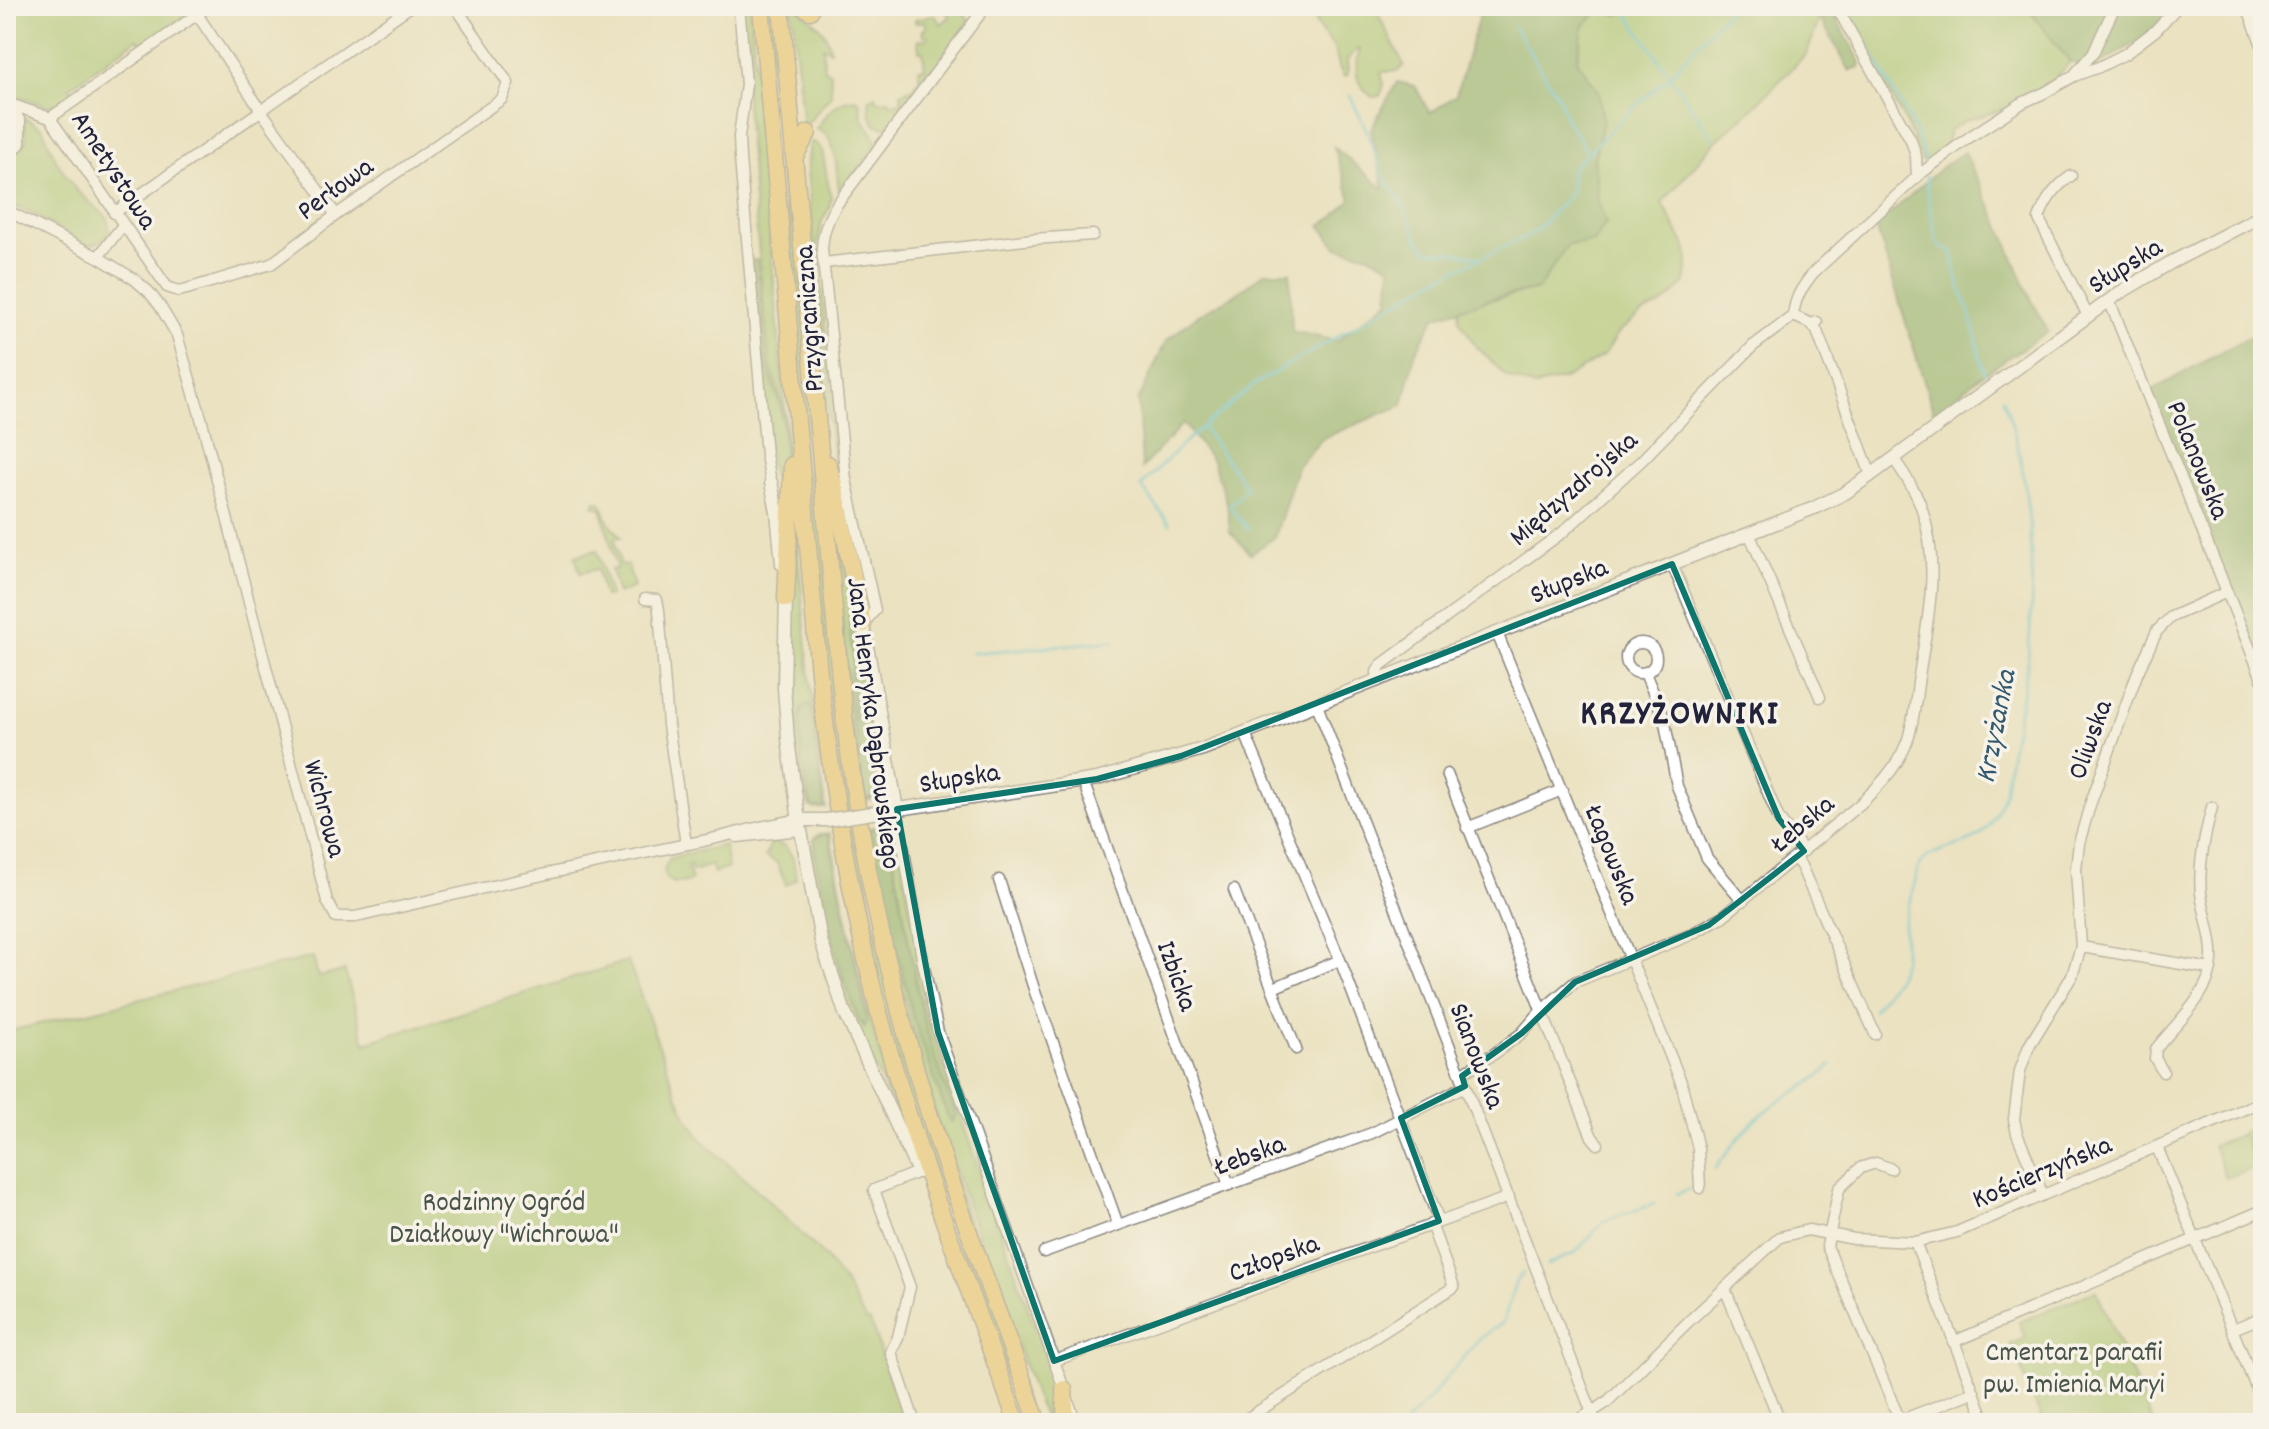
<svg xmlns="http://www.w3.org/2000/svg" width="2269" height="1429" font-family="Dekko,sans-serif">
<rect width="100%" height="100%" fill="#f7f3e8"/>
<filter id="ink" filterUnits="userSpaceOnUse"><feTurbulence type="fractalNoise" baseFrequency=".0125" numOctaves="2"/><feDisplacementMap in="SourceGraphic" scale="16" xChannelSelector="R" yChannelSelector="G"/><feConvolveMatrix kernelMatrix="1 2 1 2 8 2 1 2 1" color-interpolation-filters="sRGB"/></filter>
<filter id="wash" filterUnits="userSpaceOnUse"><feTurbulence type="fractalNoise" baseFrequency=".006" numOctaves="4" result="noise"/><feDisplacementMap in="SourceGraphic" scale="32" xChannelSelector="R" yChannelSelector="G"/><feGaussianBlur stdDeviation="1.8" result="paint"/><feColorMatrix in="noise" values="0 0 0 0 0 0 0 0 0 0 0 0 0 0 0 0 0 1.4 0 .05"/><feComposite in="paint" operator="in"/></filter>
<g filter="url(#wash)">
<rect width="100%" height="100%" fill="#ebe2c1"/>
<g fill="#9fc46e" stroke="#607354" stroke-width="2">
<polygon points="14,6 199,6 143,45 137,39 70,87 74,94 58,103 48,106 6,92 6,12"/>
<polygon points="741,6 750,6 786,419 786,470 783,408 769,363 748,134"/>
<polygon points="767,6 776,6 871,916 1032,1423 1023,1423 908,1096 873,966 834,755"/>
<path d="M792,6H795C811,20 828,27 830,50L823,47L824,69L831,73V95L803,129Z"/>
<polygon points="942,6 956,6 970,21 892,125 883,127 875,124 870,114 869,99 876,96 877,101 889,100 890,104 902,102 901,93 914,88 919,79 919,69 925,68 923,51 919,51 918,40 928,39 928,36 923,35 922,30 926,29 926,22 915,22 915,19 935,15 941,24 950,17"/>
<path d="M1339,6H1374L1404,65L1398,71L1381,72L1384,85L1380,96L1372,97C1354,82 1354,70 1360,49L1355,51L1347,61L1348,75L1343,76C1338,67 1338,60 1335,51C1331,38 1318,34 1314,17L1325,11L1335,12Z"/>
<polygon points="1625,6 1813,6 1820,18 1807,53 1751,110 1715,142 1662,203 1687,249 1688,264 1685,283 1663,304 1642,313 1619,332 1604,355 1566,378 1534,387 1507,377 1476,346 1459,320 1460,307 1538,289 1568,245 1593,242 1606,223 1598,202 1594,160 1603,121 1598,91 1577,60 1583,27 1601,7 1625,9"/>
<path d="M1841,6H2026L2070,62L2047,88L2009,108L1966,120L1949,131C1946,147 1942,156 1927,164L1922,161L1907,125Z"/>
<path d="M855,99L860,102L862,118L875,137L876,145L840,193C834,172 841,137 816,129C826,114 836,100 855,99Z"/>
<path d="M23,117L42,127L57,162L76,190L107,217L110,231C104,241 94,246 84,244L28,212L6,203V163L26,141Z"/>
<polygon points="810,142 814,142 822,150 831,198 829,209 822,221 818,244 828,354 842,482 867,602 862,597 830,432 807,170"/>
<polygon points="752,260 757,260 766,364 781,408 784,450 783,505 779,509 769,458"/>
<polygon points="829,484 886,776 881,779 883,797 862,802 856,764"/>
<polygon points="596,501 601,502 608,521 621,537 614,539 621,566 628,565 634,587 618,594 611,570 617,568 601,508 594,506"/>
<polygon points="796,535 810,678 826,808 815,809 809,806 807,796 801,796 794,750 788,657"/>
<polygon points="597,550 610,596 604,597 597,569 580,573 575,556"/>
<path d="M885,825C890,831 892,841 894,847L899,846L930,1023L966,1133L1053,1378L1061,1423H1047L1035,1396L938,1122L890,949L866,828Z"/>
<path d="M830,833C846,918 863,1006 891,1089C897,1108 906,1126 912,1146L851,1018L826,948L808,850L814,849V838L819,834Z"/>
<polygon points="772,842 785,846 793,858 796,879 786,885 777,863 765,856"/>
<path d="M724,845L728,868L714,873L711,865L692,871L691,865L687,866L692,880C672,888 655,879 670,858Z"/>
<polygon points="313,957 318,977 345,971 365,1043 628,961 677,1095 687,1117 701,1139 757,1190 823,1255 844,1282 866,1321 870,1321 905,1423 6,1423 6,1032"/>
<polygon points="2263,1123 2263,1184 2243,1135 2255,1167 2226,1178 2213,1145 2242,1134 2242,1132"/>
<polygon points="2096,1290 2153,1423 2043,1423 2011,1344 2025,1338 2019,1322"/>
</g>
<g fill="#7faa61" stroke="#50664e" stroke-width="2">
<polygon points="1482,6 1624,6 1622,13 1617,15 1601,8 1583,27 1577,60 1598,91 1603,121 1594,160 1598,202 1606,223 1593,242 1568,245 1538,289 1493,298 1435,317 1415,354 1403,405 1323,438 1298,465 1275,537 1251,554 1230,532 1227,503 1213,462 1183,423 1142,468 1138,401 1166,341 1199,314 1235,295 1265,272 1290,272 1292,331 1337,341 1388,301 1391,267 1369,255 1337,247 1320,225 1334,217 1351,199 1334,147 1384,189 1371,129 1397,82 1415,86 1430,113 1456,95"/>
<polygon points="1813,6 1829,6 1861,62 1860,68 1850,71"/>
<polygon points="2026,6 2176,6 2146,37 2092,68 2070,62"/>
<polygon points="1964,152 1999,223 2028,293 2048,331 1978,378 1934,414 1876,226 1943,166"/>
<polygon points="2263,329 2263,669 2149,392"/>
<polygon points="850,610 857,636 883,777 880,779 881,796 865,799 854,715 851,677 853,661 849,622"/>
<path d="M808,704L811,706L824,807L813,808L811,805C803,778 796,737 801,709Z"/>
<polygon points="884,827 890,840 921,1008 933,1051 956,1115 952,1122 948,1118 913,1017 879,875 870,829"/>
<path d="M827,834L829,836L867,1019L865,1027L859,1021C836,963 820,903 814,841L816,837Z"/>
</g>
<g fill="none" stroke-linecap="round" stroke-linejoin="round">
<g stroke="#53bfcf" stroke-width="3">
<polyline points="1622,6 1713,139"/>
<polyline points="1846,6 1915,130 1927,165"/>
<polyline points="1514,27 1559,98 1566,119 1587,151"/>
<polyline points="1350,96 1368,133 1383,176 1400,200 1419,241 1428,251 1451,252 1480,257"/>
<polyline points="1926,177 1930,210 1937,241 1939,246 1953,252 1955,272 1975,330 1980,358 1985,373"/>
<polyline points="1203,428 1247,488 1229,506 1248,529"/>
<polyline points="1170,524 1141,486 1188,439 1255,384 1440,277 1528,236 1538,229 1571,193 1572,168 1634,107 1669,77 1694,48 1733,6"/>
<polyline points="972,653 1113,641"/>
<path d="M1873,1010L1897,978L1904,958V922L1920,863C1936,847 1961,848 1979,836C1992,827 2000,805 2005,791C2009,746 2023,703 2028,658C2036,578 2032,473 2003,398"/>
<path d="M1715,1169C1734,1144 1747,1123 1774,1105C1794,1091 1815,1083 1831,1065"/>
<polyline points="1677,1194 1689,1189"/>
<polyline points="1547,1265 1575,1253 1604,1221 1654,1204"/>
<polyline points="1405,1423 1429,1399 1477,1341 1503,1322 1516,1281 1523,1273"/>
</g>
</g>
</g>
<g filter="url(#ink)">
<g fill="none" stroke-linecap="round" stroke-linejoin="round">
<g stroke="#86827e" stroke-width="13">
<g id="minor">
<polyline points="739,6 746,84 739,137 740,159 766,455 771,482"/>
<polyline points="1836,6 1911,140 1916,156 1917,177"/>
<polyline points="2247,6 2263,48"/>
<polyline points="197,14 262,112 336,215"/>
<polyline points="2075,74 2093,53 2115,6"/>
<polyline points="10,104 50,118"/>
<polyline points="50,118 167,287 179,291 187,289 271,264 336,215 502,99 508,83 455,6"/>
<polyline points="50,118 209,6"/>
<polyline points="6,157 20,144 20,122 12,105"/>
<path d="M2071,176C2055,187 2045,200 2039,219L2088,316"/>
<path d="M6,210L98,257L134,279L149,292L160,306L177,335L201,418L327,901L336,917H355C471,891 586,864 703,841C735,834 766,824 799,820"/>
<polyline points="114,213 411,6"/>
<polyline points="98,257 123,225"/>
<polyline points="824,263 1033,239 1093,235"/>
<polyline points="2109,300 2263,681"/>
<path d="M1817,322L1812,324L1793,316C1795,297 1802,287 1814,272L1920,174L1971,136L2022,103L2044,93L2074,76L2099,67L2125,54L2156,30L2178,6"/>
<polyline points="1812,324 1817,331 1871,475"/>
<polyline points="1749,533 1820,697"/>
<polyline points="1672,564 1779,819 1804,851"/>
<polyline points="645,599 657,600 659,610 668,725 686,844"/>
<path d="M863,624L875,610L846,480L822,249C823,231 828,219 837,204L986,6"/>
<polyline points="1497,633 1681,1082 1698,1148 1700,1188"/>
<circle cx="1641" cy="658" r="15"/>
<polyline points="1645,673 1664,718 1677,786 1707,858 1743,901"/>
<polyline points="1378,681 1377,672 1381,665 1563,532 1642,460 1753,346 1793,316"/>
<polyline points="1317,705 1596,1423"/>
<polyline points="1245,733 1340,960 1439,1221"/>
<polyline points="1447,774 1592,1137 1598,1144"/>
<polyline points="1083,781 1229,1185"/>
<polyline points="897,809 922,958 938,1032 1076,1423"/>
<polyline points="1467,828 1562,790"/>
<polyline points="737,837 800,830"/>
<polyline points="1795,858 1801,866 1875,1034"/>
<polyline points="999,880 1035,992 1118,1225"/>
<polyline points="1234,890 1296,1049"/>
<polyline points="2081,947 2211,969"/>
<polyline points="1273,988 1340,960"/>
<path d="M2163,1072L2155,1058L2156,1049C2173,1027 2198,1005 2208,979C2219,950 2205,922 2201,893C2198,864 2205,835 2212,807"/>
<path d="M1461,1074L1494,1054L1522,1033L1541,1011L1575,982L1690,935L1722,917L1859,805C1879,786 1897,768 1907,742C1914,722 1916,697 1919,676C1928,618 1941,564 1921,506C1915,489 1904,474 1894,459"/>
<polyline points="2157,1147 2263,1404"/>
<polyline points="1891,1169 1876,1163 1860,1168 1839,1189 1827,1246 1901,1423"/>
<polyline points="2043,1195 2017,1134 2014,1119 2020,1071 2029,1046 2072,976 2081,947 2076,869 2079,843 2090,805 2137,674 2157,631 2171,617 2227,592"/>
<polyline points="1915,1242 1986,1423"/>
<polyline points="1044,1252 1372,1133 1465,1086"/>
<polyline points="1725,1289 1781,1423"/>
<polyline points="2233,1329 2263,1317"/>
<polyline points="1953,1342 2263,1210"/>
<polyline points="1054,1361 1509,1197"/>
<polyline points="1896,1422 1974,1392"/>
<polyline points="915,1423 891,1352 898,1337 910,1287 874,1190 918,1172"/>
<polyline points="1240,1423 1454,1287 1431,1224"/>
<polyline points="1574,1423 1606,1403 1688,1322 1780,1237 1808,1230 1854,1239 1915,1242 1957,1232 2263,1101"/>
</g>
</g>
<g stroke="#86827e" stroke-width="15">
<g id="tertiary">
<polyline points="771,482 777,512 782,564"/>
<polyline points="786,594 784,688 788,739 798,814 821,941 845,1013 918,1172"/>
<polyline points="863,624 897,809"/>
<polyline points="879,812 1097,779 1203,749 1814,508 1845,493 1871,475 2118,294 2170,263 2263,215"/>
<polyline points="799,820 827,820"/>
</g>
</g>
<g stroke="#86827e" stroke-width="19">
<g id="primary">
<path d="M761,6L819,673C835,812 858,950 899,1084C933,1199 977,1310 1017,1423"/>
<path d="M781,6L840,679C854,812 879,944 917,1073C951,1191 997,1307 1038,1423"/>
<polyline points="802,6 810,11"/>
<polyline points="795,156 808,133"/>
<polyline points="828,464 834,485 863,624"/>
<polyline points="786,599 792,465"/>
<polyline points="1064,1389 1066,1423"/>
</g>
</g>
<use href="#minor" stroke="#fff" stroke-width="10"/>
<use href="#tertiary" stroke="#fff" stroke-width="12"/>
<use href="#primary" stroke="#eec469" stroke-width="16"/>
<g stroke="#86827e" stroke-width="15" stroke-linecap="butt">
<polyline id="tertiary-bridge" points="827,820 879,812"/>
</g>
<use href="#tertiary-bridge" stroke="#fff" stroke-width="12"/>
</g>
</g>
<path d="M0 0H2269V1429H0ZM1672,564L1779,819L1804,851L1709,925L1575,982L1522,1033L1462,1076L1465,1086L1401,1118L1439,1221L1054,1361L938,1032L897,809L1097,779L1181,756Z" fill="#ebe2c1" fill-opacity=".55" fill-rule="evenodd"/>
<path fill="none" stroke="#0f766e" stroke-width="6" stroke-linejoin="round" d="M1672,564L1779,819L1804,851L1709,925L1575,982L1522,1033L1462,1076L1465,1086L1401,1118L1439,1221L1054,1361L938,1032L897,809L1097,779L1181,756Z"/>
<g text-anchor="middle" stroke-width="7" stroke-linejoin="round" paint-order="stroke">
<g font-size="28" fill="#22223b" stroke="#f7f3e8">
<text transform="translate(116 169) rotate(57)" y="10">Ametystowa</text>
<text transform="translate(334 187) rotate(-36)" y="10">Perłowa</text>
<text transform="translate(2124 264) rotate(-32)" y="10">Słupska</text>
<text transform="translate(807 319) rotate(-94)" y="10">Przygraniczna</text>
<text transform="translate(2200 459) rotate(68)" y="10">Polanowska</text>
<text transform="translate(1572 487) rotate(-41)" y="10">Międzyzdrojska</text>
<text transform="translate(1568 579) rotate(-22)" y="10">Słupska</text>
<text transform="translate(876 723) rotate(83)" y="10">Jana Henryka Dąbrowskiego</text>
<text transform="translate(2088 739) rotate(-70)" y="10">Oliwska</text>
<text transform="translate(959 776) rotate(-9)" y="10">Słupska</text>
<text transform="translate(327 808) rotate(75)" y="10">Wichrowa</text>
<text transform="translate(1801 822) rotate(-40)" y="10">Łebska</text>
<text transform="translate(1614 854) rotate(68)" y="10">Łagowska</text>
<text transform="translate(1179 975) rotate(70)" y="10">Izbicka</text>
<text transform="translate(1479 1055) rotate(69)" y="10">Sianowska</text>
<text transform="translate(1249 1153) rotate(-20)" y="10">Łebska</text>
<text transform="translate(2041 1170) rotate(-23)" y="10">Kościerzyńska</text>
<text transform="translate(1273 1256) rotate(-20)" y="10">Człopska</text>
</g>
<g font-size="28" fill="#48534a" stroke="#f7f3e8">
<text x="504" y="1210">Rodzinny Ogród<tspan x="504" dy="32">Działkowy "Wichrowa"</tspan></text>
<text x="2074" y="1360">Cmentarz parafii<tspan x="2074" dy="32">pw. Imienia Maryi</tspan></text>
</g>
<g font-size="30" font-style="italic" fill="#33596f" stroke="#f7f3e8">
<text transform="translate(1994 726) rotate(-79)" y="10">Krzyżanka</text>
</g>
<g font-size="36" font-weight="bold" letter-spacing="2" fill="#22223b" stroke="#f7f3e8">
<text x="1680" y="723">KRZYŻOWNIKI</text>
</g>
</g>
<rect width="2269" height="1429" fill="none" stroke="#f7f3e8" stroke-width="32"/>
</svg>
